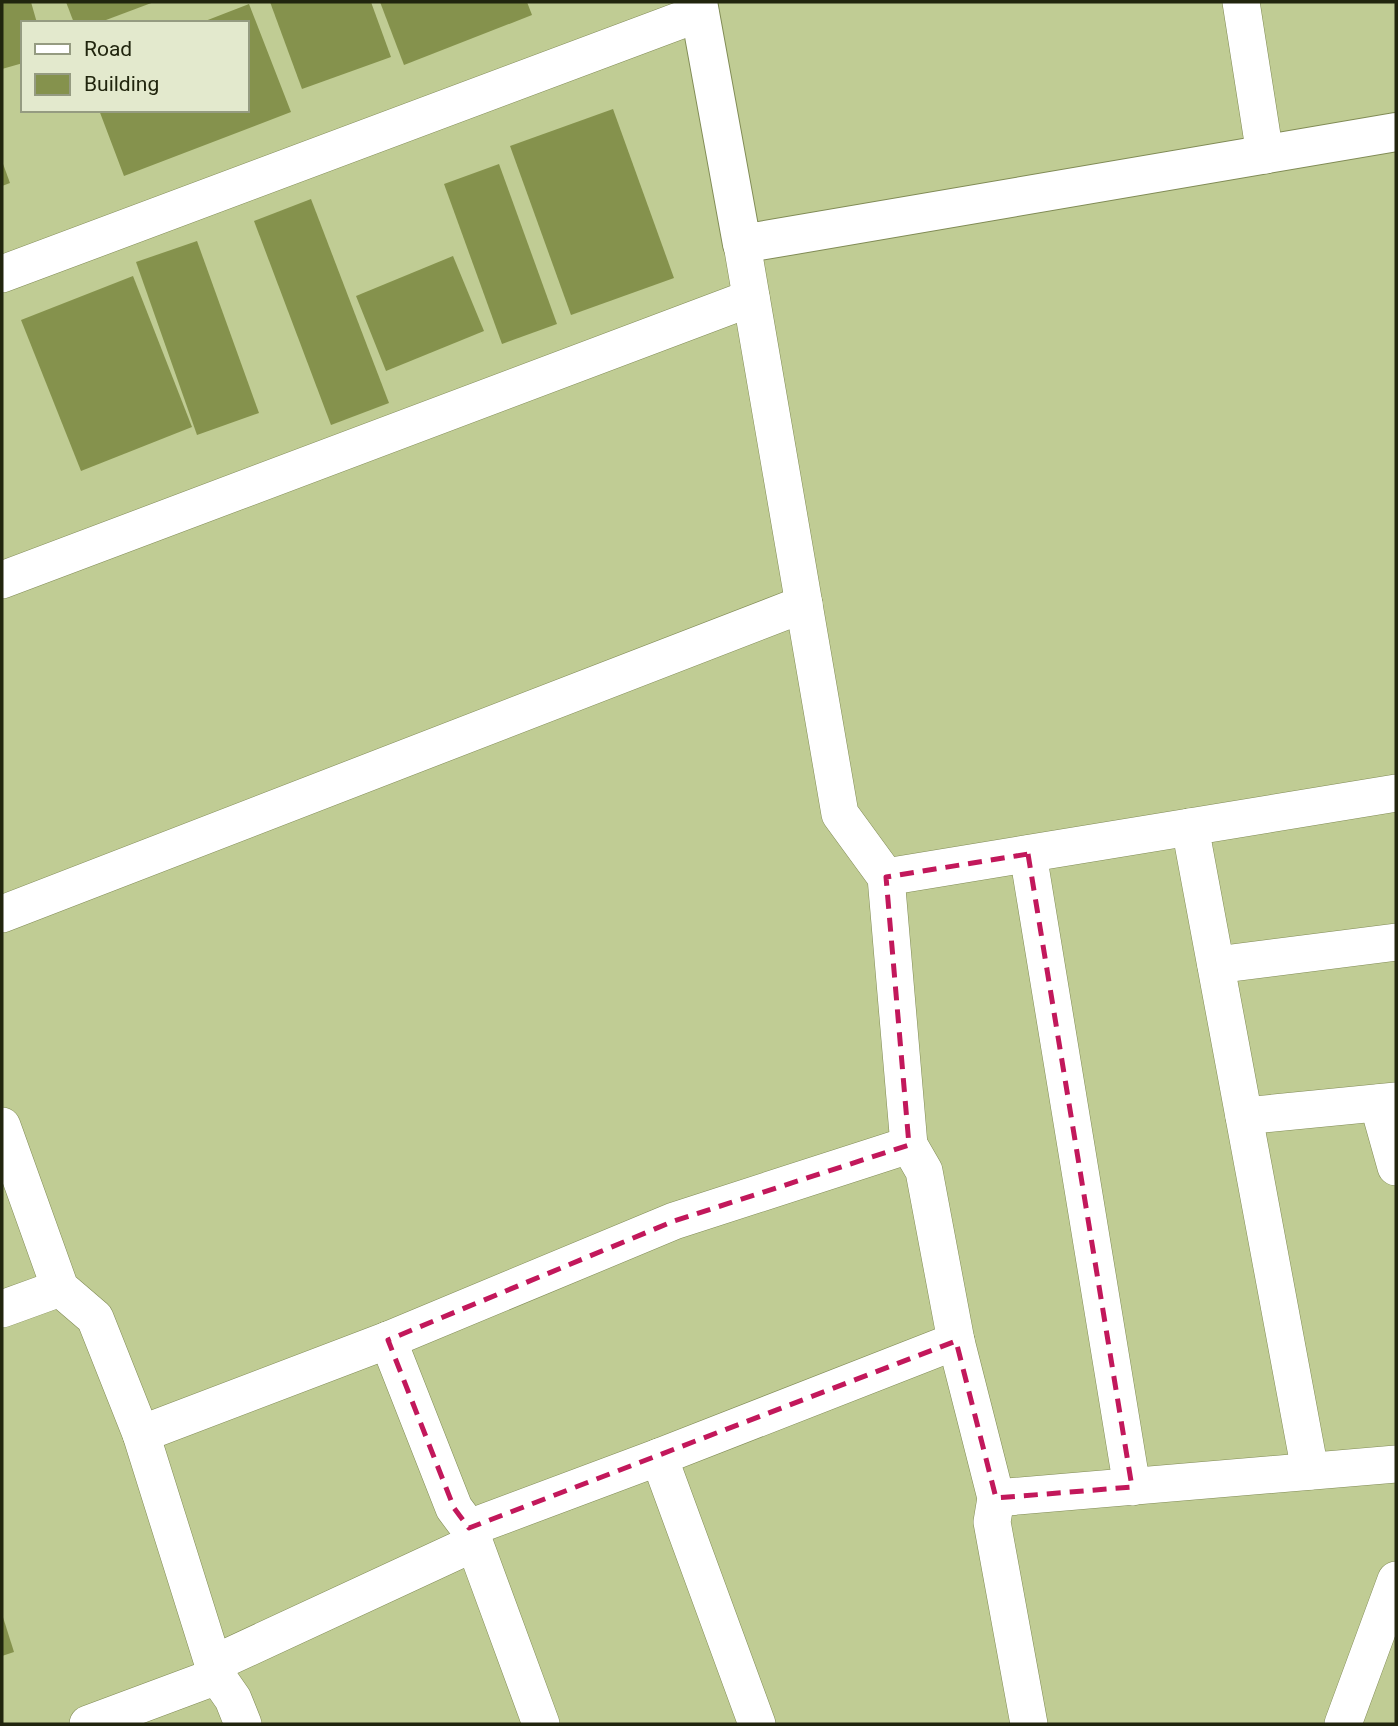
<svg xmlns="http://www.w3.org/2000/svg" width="1398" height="1726" font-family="Roboto,sans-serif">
<rect width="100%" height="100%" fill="#c0cc94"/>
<g fill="#85924d">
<polygon points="2,2 31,2 37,23 23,23 23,63 2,69"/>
<polygon points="66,2 154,2 98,23 74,23"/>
<polygon points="270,2 371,2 391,57 302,89"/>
<polygon points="380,2 527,2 532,15 404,65"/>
<polygon points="249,4 291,112 124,176 99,110 247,110 247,23 200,23"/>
<polygon points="613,109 674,278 571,315 510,146"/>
<polygon points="2,161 10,183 2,186"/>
<polygon points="499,164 557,324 502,344 444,184"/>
<polygon points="311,199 389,403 331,425 254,221"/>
<polygon points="197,241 259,413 197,435 136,262"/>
<polygon points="453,256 484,331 386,371 356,296"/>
<polygon points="133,276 192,427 81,471 21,320"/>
<polygon points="2,1614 14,1652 2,1656"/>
</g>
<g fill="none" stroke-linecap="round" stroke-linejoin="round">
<g stroke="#808b55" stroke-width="38">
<g id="minor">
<polyline points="1241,2 1265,155"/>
<polyline points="742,244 840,814 886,877 909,1145 924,1171 956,1341 996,1498 992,1522 1029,1724"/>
<polyline points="2,274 700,13"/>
<polyline points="2,580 751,298"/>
<polyline points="1190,827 1310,1471"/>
<polyline points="1028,854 1132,1487"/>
<polyline points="886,877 1396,793"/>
<polyline points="2,914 804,604"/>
<polyline points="1216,965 1396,942"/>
<polyline points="1378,1103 1396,1167"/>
<polyline points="1244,1116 1396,1101"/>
<polyline points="2,1126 60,1288 95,1318 141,1434 217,1676 88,1724"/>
<polyline points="2,1309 60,1288"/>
<polyline points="388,1340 454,1508 469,1528 541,1724"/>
<polyline points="141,1434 388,1340 674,1221 909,1145"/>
<polyline points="659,1457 757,1724"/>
<polyline points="996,1498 1396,1464"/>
<polyline points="469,1528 659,1457 956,1341"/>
<polyline points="213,1664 474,1543"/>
<polyline points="217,1676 233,1699 243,1724"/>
<polyline points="1343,1724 1396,1580"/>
</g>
</g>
<g stroke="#808b55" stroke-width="40">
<polyline id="tertiary" points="698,2 742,244 1396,132"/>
</g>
<use href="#minor" stroke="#fff" stroke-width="37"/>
<use href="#tertiary" stroke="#fff" stroke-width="38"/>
</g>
<path fill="none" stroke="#c2185b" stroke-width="5" stroke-dasharray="14 9" stroke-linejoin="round" d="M1028,854L1132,1487L996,1498L956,1341L469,1528L454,1508L388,1340L674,1221L909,1145L886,877Z"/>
<rect width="1398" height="1726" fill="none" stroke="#21250e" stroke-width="7"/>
<rect x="21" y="21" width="228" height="91" fill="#e3e9cd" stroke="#959b81" stroke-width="2"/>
<rect x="35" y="44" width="35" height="10" fill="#ffffff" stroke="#959b81" stroke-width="2"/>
<text x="84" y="56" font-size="21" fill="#21250e">Road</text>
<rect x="35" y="74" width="35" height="21" fill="#85924d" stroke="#959b81" stroke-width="2"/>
<text x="84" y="91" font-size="21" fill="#21250e">Building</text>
</svg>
